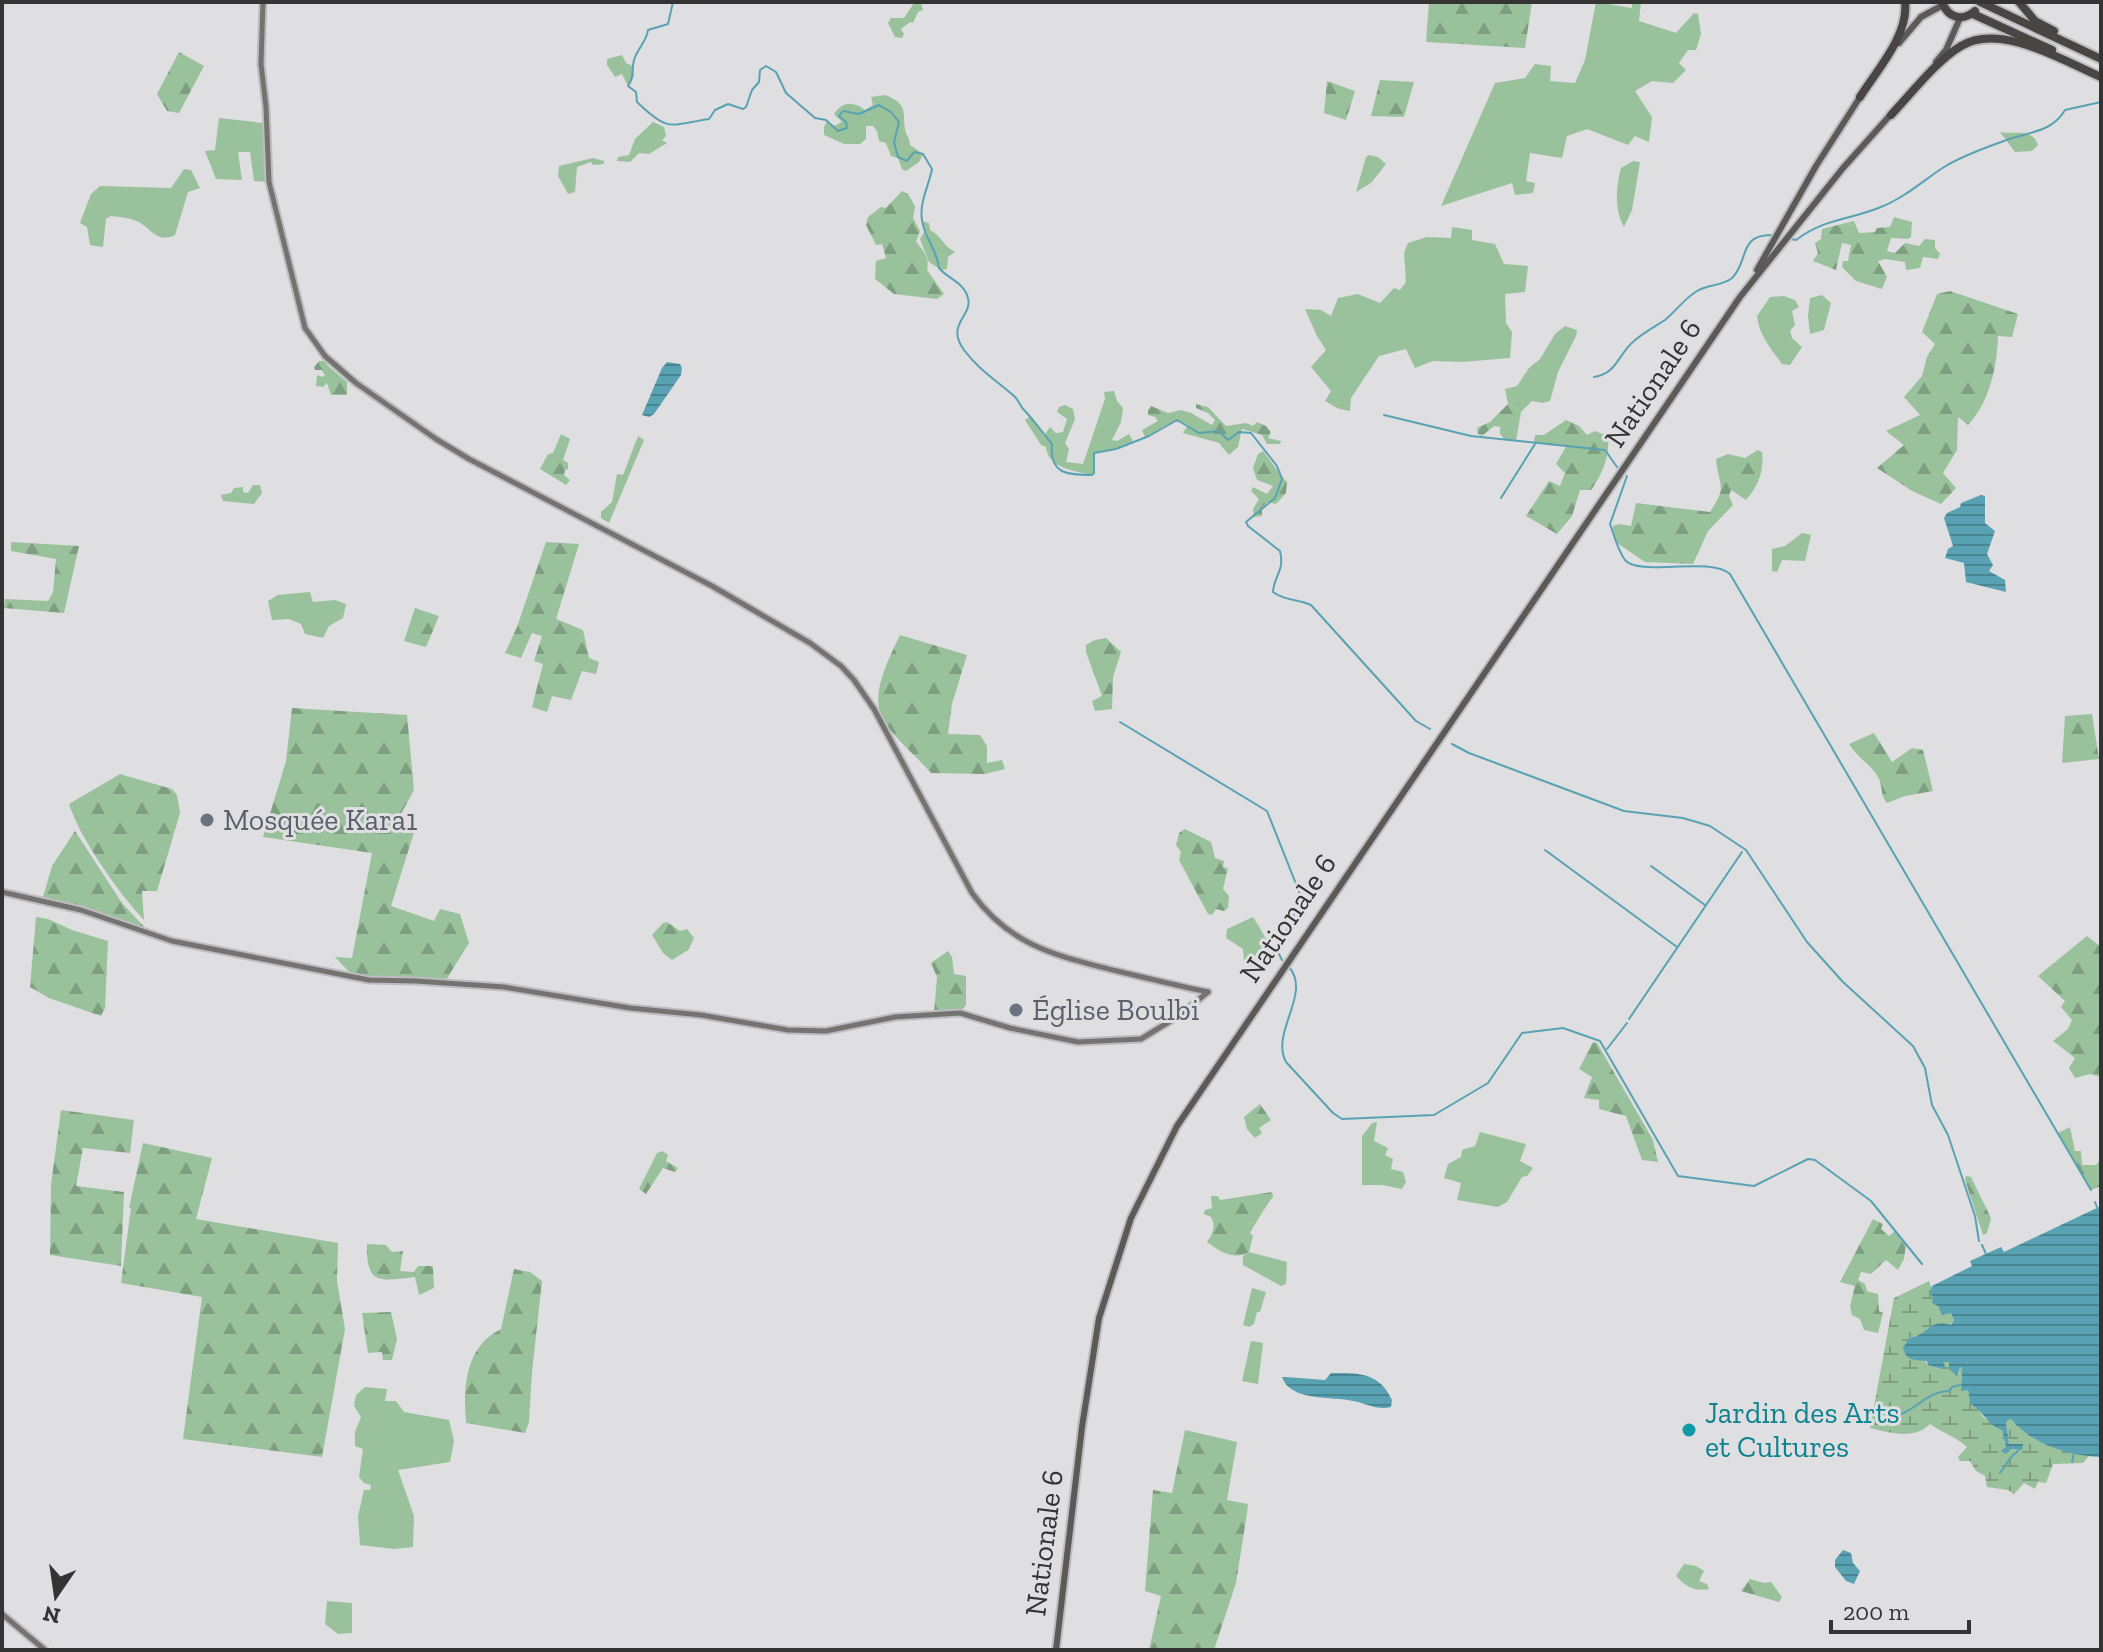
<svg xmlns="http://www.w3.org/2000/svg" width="2103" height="1652" font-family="'Zilla Slab',serif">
<defs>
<pattern id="forest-firs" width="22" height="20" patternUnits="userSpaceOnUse" patternTransform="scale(2)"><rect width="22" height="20" fill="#99c29c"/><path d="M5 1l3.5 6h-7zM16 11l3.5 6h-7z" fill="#7e9e80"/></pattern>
<pattern id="wetland-marsh" width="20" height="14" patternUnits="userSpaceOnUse" patternTransform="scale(2)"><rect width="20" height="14" fill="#99c29c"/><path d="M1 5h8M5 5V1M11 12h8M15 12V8" fill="none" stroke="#7e9e80"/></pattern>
<pattern id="water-rules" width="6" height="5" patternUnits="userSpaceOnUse" patternTransform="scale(2)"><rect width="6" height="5" fill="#59a2b3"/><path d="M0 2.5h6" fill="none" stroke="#4a8592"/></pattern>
</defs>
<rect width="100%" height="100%" fill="#dfdee1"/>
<g fill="#99c29c">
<polygon points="1596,2 1632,8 1632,2 1641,2 1639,21 1676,33 1694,13 1698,14 1701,34 1696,50 1688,50 1679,63 1686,70 1673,83 1652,81 1635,91 1652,117 1649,142 1635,136 1628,145 1587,129 1567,136 1562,158 1530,153 1526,181 1535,183 1533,193 1515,195 1512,183 1441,206 1495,83 1525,78 1535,64 1551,66 1550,81 1575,83 1585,60"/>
<polygon points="914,3 921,3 923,10 918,12 913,23 910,22 901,29 904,34 902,38 895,37 888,23 891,18 904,18"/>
<polygon points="622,55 626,63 633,66 634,76 628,86 622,74 615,77 607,65 607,59"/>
<path d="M885,95C911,105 901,114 906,133C908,137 910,141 910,145L923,154L919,162L906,171L902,169L898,158L891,156L886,143L879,141L877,131L873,126H866V139L860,144H844L824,135V127L827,121L834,126L842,122L834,114C842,101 854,101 865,110L873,105L871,97Z"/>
<polygon points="219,118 264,123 268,182 254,181 250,152 238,152 242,180 216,179 205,151 215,150"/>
<polygon points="653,122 664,127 666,136 662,140 667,143 649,154 639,153 630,162 617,161 618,157 629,155 635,139"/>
<path d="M2000,132C2015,135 2032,127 2038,145L2032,151L2015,152Z"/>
<polygon points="1369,155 1378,157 1386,164 1371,183 1356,192 1366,157"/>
<polygon points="593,158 604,161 604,164 593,165 591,162 577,167 575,192 568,194 558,176 559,166"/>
<path d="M1633,161L1640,162L1632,210L1624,227C1614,210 1616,186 1621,168Z"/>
<path d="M184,169L191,170L200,188L188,192L175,235C158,243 153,231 139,222C131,218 120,217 111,216L106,219L103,247L90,245L87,227L80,223L91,194L100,186L171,188Z"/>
<path d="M922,221L929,223L930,230C941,235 943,246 955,252L948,257L947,269L941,270L929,262L920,239L925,230Z"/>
<polygon points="1452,227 1472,230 1472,240 1495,244 1504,264 1528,266 1525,292 1505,294 1506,323 1512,332 1510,358 1462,362 1433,361 1415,368 1406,349 1379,356 1351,398 1350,411 1339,409 1325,401 1331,391 1311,367 1326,350 1317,336 1305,309 1321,310 1331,316 1338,298 1358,294 1380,303 1394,288 1400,290 1406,282 1404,253 1408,243 1427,237 1451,238"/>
<polygon points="1822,295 1831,303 1824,330 1810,334 1808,316 1810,298"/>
<path d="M1784,296L1795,300L1799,307L1792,311L1795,325L1790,331L1792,338L1802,347L1790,365L1782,364C1771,349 1759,335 1757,316L1770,297Z"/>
<polygon points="1565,326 1577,330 1576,336 1558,372 1550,401 1542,403 1532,401 1521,412 1508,404 1505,389 1517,386 1529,368 1540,359 1555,334"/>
<path d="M1114,391L1117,401L1123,408L1121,422L1112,440L1117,441L1129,434L1133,441L1116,449L1094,453V473L1092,475C1076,471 1048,469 1046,447L1041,445L1025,420L1031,416L1044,436L1050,427L1056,433L1063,432L1067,419L1057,412L1059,407L1065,405L1073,409L1075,419L1065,443L1069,449L1066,462L1083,464L1105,399L1104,392Z"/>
<polygon points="638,436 644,440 609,523 601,518 601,512 612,502 617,474 623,475"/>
<polygon points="253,485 260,485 262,493 254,504 223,501 221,495 231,493 234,488 243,487 243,492 248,493"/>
<polygon points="1802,533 1811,535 1805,561 1782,560 1777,572 1772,571 1772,549 1785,546"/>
<polygon points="310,592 313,602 335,600 346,604 343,618 329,626 323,638 305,634 301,624 289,619 272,620 268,601 278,595"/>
<path d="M1253,917C1266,938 1275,948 1264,973L1248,970L1244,962L1243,949L1226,938L1227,929Z"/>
<polygon points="1377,1122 1374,1141 1388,1148 1385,1155 1393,1159 1391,1169 1403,1172 1406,1182 1402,1189 1382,1185 1362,1185 1362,1136 1372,1123"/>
<polygon points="1480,1132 1526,1144 1520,1161 1533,1168 1527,1176 1522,1177 1507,1202 1498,1207 1457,1200 1461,1183 1444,1178 1448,1164 1461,1157 1462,1150 1475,1146"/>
<polygon points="1249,1252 1287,1262 1286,1284 1281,1286 1243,1265 1243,1256"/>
<polygon points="1252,1288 1266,1292 1260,1312 1257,1312 1254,1324 1249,1327 1243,1325"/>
<polygon points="1251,1341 1263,1343 1258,1384 1242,1381"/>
<polygon points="365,1387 387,1389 385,1401 396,1401 404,1412 449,1420 454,1441 450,1462 398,1470 414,1516 413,1547 394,1549 360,1545 358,1516 364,1490 370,1490 371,1485 364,1483 359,1477 363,1449 355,1446 355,1432 361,1417 354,1406 356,1395"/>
<path d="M1684,1564L1696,1566L1704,1571L1699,1581L1707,1584L1709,1589C1693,1592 1686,1586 1676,1576Z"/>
<polygon points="327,1601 352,1603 352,1633 338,1634 325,1624"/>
</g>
<g fill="url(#forest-firs)">
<polygon points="1429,2 1532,2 1525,48 1426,42"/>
<polygon points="179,52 204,66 179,113 167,111 157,94"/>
<polygon points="1380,80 1414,82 1404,117 1371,116"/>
<polygon points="1327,81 1355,91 1346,120 1324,113"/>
<path d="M902,191L908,194L915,206L913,218L920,231L916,242C924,251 930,258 927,270L944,294L937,299L894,294L875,279L876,261L886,258L882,244L876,245L866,225L868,217L881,207L886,208Z"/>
<polygon points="1894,217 1912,222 1911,237 1908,239 1891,238 1887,251 1895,253 1905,243 1919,246 1925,239 1935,240 1935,248 1940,254 1938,259 1923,257 1920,268 1906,270 1905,262 1885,259 1878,261 1887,277 1882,289 1856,281 1842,267 1843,261 1848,261 1851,245 1842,243 1836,270 1813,261 1818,253 1815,243 1821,239 1822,229 1854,221 1859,233 1875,232 1877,228 1890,227"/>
<path d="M1950,291L2018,314L2012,337L1998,336C1997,366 1990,402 1968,425L1958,417L1957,450L1943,473L1956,488L1941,504L1912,491L1877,468L1904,445L1886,431L1920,415L1904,397L1922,376L1927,357L1935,344L1922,332L1937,294Z"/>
<polygon points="319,361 325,361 328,366 347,382 347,395 331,395 327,383 323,387 316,386 317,375 323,377 325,375 322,370 315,370 314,367"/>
<path d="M1196,404L1208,407L1226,426L1246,423L1253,426L1257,422L1266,426L1271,432L1268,438L1281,441L1280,444H1267L1262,435L1242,429L1238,447L1229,455L1219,443L1183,433L1188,425C1173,416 1163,428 1149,436L1145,437L1142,430L1158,421L1155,417L1148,415V410L1151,406L1168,413L1181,410L1191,413L1212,425L1215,420L1208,413L1196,408Z"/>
<polygon points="1508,404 1521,412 1516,441 1505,440 1500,434 1500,427 1494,426 1482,436 1478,434 1477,428 1490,422"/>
<path d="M1566,420L1579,426L1587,435L1595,431L1608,436C1610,457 1602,474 1591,490H1580L1572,516L1557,534L1526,516L1549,481L1560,486L1565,473L1556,464L1566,447L1534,443L1535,435H1544Z"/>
<polygon points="561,434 570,439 563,460 568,463 568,469 565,470 564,475 570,480 566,485 540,469 548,454 553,453"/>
<path d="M1758,450L1762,452C1764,471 1759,485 1746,500L1731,490L1729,496L1733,505L1708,531L1693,564L1645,562L1617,543L1612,530L1613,526L1619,524L1631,526L1636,503L1710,512C1728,484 1719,489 1716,459L1728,454L1745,458Z"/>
<path d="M1263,451C1267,456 1284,480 1287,482L1286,493L1276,504L1268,502L1262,507V516L1254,517L1253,509L1259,499L1251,491L1253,487L1267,494L1273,486L1257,480L1253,468L1258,454Z"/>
<polygon points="11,542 79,546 64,613 4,608 5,599 48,601 53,592 56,559 11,551"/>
<polygon points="546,542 579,544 556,619 583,630 589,658 599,662 596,674 582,671 571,700 552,696 547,712 532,707 543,664 534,661 542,636 532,633 521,658 505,653 517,627"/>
<polygon points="415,608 439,616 426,647 404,641"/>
<path d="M900,635L967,655L952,704L948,734L980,735L987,746V763L1002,760L1005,769L985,774L931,773C917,757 900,743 887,726C866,700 888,661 900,635Z"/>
<polygon points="1106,638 1121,652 1113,677 1112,709 1095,711 1092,701 1102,696 1086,652 1086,645 1095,640"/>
<polygon points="292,708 407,715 414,790 396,823 415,829 391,906 434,921 440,909 460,914 469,943 446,980 382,978 351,974 335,957 352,958 372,853 263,837 286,761"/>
<polygon points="2092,714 2099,759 2062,763 2065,716"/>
<path d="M1874,733L1892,762L1912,748L1923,750L1933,791L1905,796L1887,803C1880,795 1883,788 1879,779C1872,764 1857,758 1849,744Z"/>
<path d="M120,774L172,789L177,795L180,813L157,891H142L144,920C118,892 81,840 69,804Z"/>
<polygon points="1185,829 1211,842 1215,858 1224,861 1223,867 1228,868 1223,889 1229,896 1228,908 1224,911 1216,909 1212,915 1208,914 1179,860 1181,852 1176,845 1179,833"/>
<polygon points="75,831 122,903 146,929 43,897 52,866"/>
<polygon points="36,917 48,919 72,930 108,941 105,1008 101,1016 49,998 30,987"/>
<polygon points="667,922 680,931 687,929 694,938 688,950 672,960 663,953 652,935 663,923"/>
<polygon points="2087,936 2101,947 2101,1077 2090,1074 2075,1078 2069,1068 2075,1058 2053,1041 2068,1029 2072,1020 2061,1007 2065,1001 2038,976"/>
<polygon points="948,951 952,957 954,974 966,976 966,1005 960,1013 934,1013 937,977 931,963"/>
<polygon points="1593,1042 1597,1043 1653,1140 1658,1162 1642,1160 1626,1116 1599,1109 1599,1100 1584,1098 1592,1077 1579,1069"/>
<polygon points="1260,1104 1271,1120 1259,1128 1262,1133 1255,1138 1247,1129 1244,1117"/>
<polygon points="61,1110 134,1120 130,1153 83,1148 76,1186 124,1192 121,1266 50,1255 51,1185"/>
<polygon points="2070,1127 2075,1151 2081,1151 2082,1165 2096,1165 2101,1159 2101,1186 2091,1190 2058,1133"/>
<polygon points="143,1143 212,1158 196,1219 338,1243 337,1281 345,1329 322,1457 183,1439 202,1297 121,1283 131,1208 129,1208"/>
<polygon points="662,1151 668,1155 666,1161 678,1168 675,1172 663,1168 646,1194 639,1189 657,1153"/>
<polygon points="1966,1176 1971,1177 1991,1218 1987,1233 1983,1235 1965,1180"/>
<path d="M1272,1192L1273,1197C1269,1201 1253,1227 1250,1233L1253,1236L1249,1252C1234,1261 1219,1251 1207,1242C1213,1234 1216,1226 1211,1217L1204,1214L1205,1210L1212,1208L1211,1196H1218L1220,1200Z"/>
<polygon points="1873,1219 1883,1224 1881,1229 1889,1236 1895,1231 1906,1244 1904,1259 1898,1270 1886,1260 1871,1274 1861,1272 1858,1280 1865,1284 1867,1291 1878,1294 1879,1311 1883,1313 1878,1333 1864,1330 1860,1319 1852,1315 1850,1306 1855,1286 1840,1282"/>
<path d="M367,1244L386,1245L392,1252L403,1251L400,1271L414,1272L418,1266H433L434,1288L419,1295L415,1277C380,1281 366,1286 367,1244Z"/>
<path d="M514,1269L530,1272L542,1281L532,1372L529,1422L525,1433L466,1423C463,1387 465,1347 501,1329Z"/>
<polygon points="391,1312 397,1339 392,1360 383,1360 382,1352 368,1353 362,1313"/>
<polygon points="1185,1430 1237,1442 1227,1500 1248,1504 1247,1513 1236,1583 1214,1650 1149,1650 1161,1596 1145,1591 1153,1490 1172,1493"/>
<polygon points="1750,1579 1764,1583 1771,1582 1782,1597 1779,1602 1741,1591"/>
</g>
<path fill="url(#wetland-marsh)" d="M1929,1281L1938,1306L1951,1313L1955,1318L1951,1325L1909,1338L1928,1365L1942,1369L1944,1362H1950L1958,1375L1960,1366L1963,1368L1961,1377L1965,1389L1968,1390L1970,1404L1978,1409L1984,1418L2002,1429L2006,1448L2016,1450L2009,1444L2006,1422L2011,1419C2029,1443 2061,1450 2089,1456L2083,1463L2053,1464L2046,1483L2038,1482L2035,1489L2024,1483L2014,1494L2008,1490L1987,1487L1985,1476L1976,1471L1970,1461H1960L1958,1457L1967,1447C1955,1436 1942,1433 1930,1424C1914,1440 1891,1433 1870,1428L1894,1298Z"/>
<g fill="url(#water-rules)">
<polygon points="667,362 680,364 682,368 681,375 654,414 649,417 642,415 662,368"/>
<polygon points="1981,495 1985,496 1985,523 1995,531 1987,554 1993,565 1989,571 2005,580 2006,592 1966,582 1964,563 1945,558 1948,549 1953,546 1944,518 1947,513 1960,507 1961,503"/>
<path d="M2101,1206V1457C2071,1457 2029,1443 2011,1419L2006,1422L2009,1444H2023L2022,1450L2011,1449L2006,1454L2001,1451L2006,1447L2002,1430C1987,1425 1983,1410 1970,1404L1968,1390L1961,1391L1962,1368L1960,1367L1957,1376L1949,1369V1362H1944L1945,1368L1942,1369L1928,1365L1927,1361C1915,1360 1906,1361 1903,1348L1909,1338C1929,1335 1929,1318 1951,1325L1954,1320L1951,1313L1942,1315L1938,1306L1932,1303L1933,1297L1930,1293L1932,1286L1972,1266L1970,1261L2001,1247L2004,1252Z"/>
<path d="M1331,1373C1359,1373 1379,1372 1392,1400L1391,1407C1378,1411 1366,1403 1353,1401C1333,1396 1290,1402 1282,1377H1286L1325,1380Z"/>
<polygon points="1843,1550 1851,1553 1853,1563 1860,1571 1854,1584 1846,1581 1835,1567 1835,1560"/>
</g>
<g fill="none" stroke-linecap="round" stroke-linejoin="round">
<g stroke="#59a2b3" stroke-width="2">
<path d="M673,2L668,24L648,30C647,41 637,49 634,60C631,71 635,76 628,86L636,92L637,102C669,133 670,125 709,119L715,110L728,104L743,109L746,107L752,90L759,82L760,70L766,66L776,72L786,93L815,118L826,120L838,131L847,128L846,122L839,116L843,111L859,114L879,105L891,112L899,122L894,142L898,157L907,161L914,152L923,154L932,169C929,185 919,203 922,220C924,238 937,249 939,268C948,279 964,282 968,298C973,316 945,324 964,350C978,369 997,381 1014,396C1019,400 1020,407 1025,411C1035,422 1043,433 1052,444C1049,474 1067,475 1092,475L1094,473V453L1116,449L1149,436L1177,420L1199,433L1219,431L1228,440L1239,432L1251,433L1277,466L1282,479L1275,498L1246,522L1248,526L1280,551C1285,571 1274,575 1273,592C1285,601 1298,599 1311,605L1416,721L1430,729"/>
<path d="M1791,239L1796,240C1825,218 1850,220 1881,207C1904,198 1924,180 1944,167C1962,156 1982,149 2001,142C2025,132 2051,134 2065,110L2101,102"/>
<path d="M1594,377C1617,374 1618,354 1634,341C1643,333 1654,327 1665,320C1676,311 1685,298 1697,291C1708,284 1723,286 1732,278C1749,262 1738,235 1771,235"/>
<polyline points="1384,415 1471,436 1605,450 1617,467"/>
<path d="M1627,476L1610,524C1614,535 1618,551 1625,560C1639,577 1709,556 1730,574L2091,1190"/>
<polyline points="1501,498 1535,444"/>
<polyline points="1120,722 1267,811 1302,899 1277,950 1282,960"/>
<polyline points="1452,744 1469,753 1624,811 1683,818 1710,826 1746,850 1807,942 1843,982 1913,1046 1925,1068 1932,1105 1948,1135 1975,1216 1979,1241"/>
<polyline points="1545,850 1677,947"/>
<polyline points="1651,866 1705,905"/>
<path d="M1289,967C1312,994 1270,1032 1286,1062L1333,1113L1342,1119L1434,1115L1488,1083L1522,1033L1563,1028L1600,1041L1678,1176L1754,1186L1808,1159L1815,1160L1871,1201L1922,1264"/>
<polyline points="1629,1019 1742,852"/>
<polyline points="1607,1049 1627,1023"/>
<polyline points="2095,1202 2097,1207"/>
<polyline points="1982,1245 1986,1254"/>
<path d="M1898,1415C1918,1409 1927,1391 1950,1391L1952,1387L1960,1385"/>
<polyline points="2072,1462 2074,1452"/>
<polyline points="2000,1473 2011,1457 2018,1451"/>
</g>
<g stroke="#bdbcbf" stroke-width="9">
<g id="secondary">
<path d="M263,2L261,64L266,107L269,182L305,328L325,356L356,383L436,439L469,459L712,586L810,643L841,666L854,680L874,709L972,893C1010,946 1057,956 1117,971C1147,978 1178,986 1208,992"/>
<polyline points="2,892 81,910 172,941 369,980 416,981 504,987 630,1008 701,1015 788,1030 826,1031 895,1017 960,1013 1010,1028 1078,1042 1141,1039 1177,1017 1208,992"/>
<polyline points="2,1614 45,1650"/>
</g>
</g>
<g stroke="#bdbcbf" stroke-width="10">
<g id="primary">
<polyline points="1899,43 1921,17 1943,5"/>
<polyline points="1936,62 1946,50 1960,18"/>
<polyline points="1757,270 1816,166 1862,94"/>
<polyline points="1056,1650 1082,1427 1099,1318 1131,1218 1177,1126 1740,297 1843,168 1893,112"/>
</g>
</g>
<g stroke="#bdbcbf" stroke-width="12">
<g id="highway">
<path d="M1942,2C1948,18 1962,22 1975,11"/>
<polyline points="1980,2 2101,59"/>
<polyline points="2019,2 2035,21 2054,31"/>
<polyline points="1973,14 2052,50"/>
<path d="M1860,97C1877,70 1909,35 1905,2"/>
<path d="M1891,115C1911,94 1936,61 1961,46C2000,22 2064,61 2101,77"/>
</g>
</g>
<use href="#secondary" stroke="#757371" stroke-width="5"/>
<use href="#primary" stroke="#5c5a59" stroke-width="6"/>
<use href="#highway" stroke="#484543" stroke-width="8"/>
</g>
<g fill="#6b7280" stroke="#dfdee1" stroke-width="3">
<circle cx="207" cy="820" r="8"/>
<circle cx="1016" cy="1010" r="8"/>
</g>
<circle fill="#0f9aa8" stroke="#dfdee1" stroke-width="3" cx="1689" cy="1430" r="8"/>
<g text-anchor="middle" stroke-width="6" stroke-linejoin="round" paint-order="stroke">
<g font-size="30" fill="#353435" stroke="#dfdee1">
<text transform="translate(1653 383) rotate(-56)" y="10">Nationale 6</text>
<text transform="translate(1288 918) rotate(-56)" y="10">Nationale 6</text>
<text transform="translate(1044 1543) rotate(-83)" y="10">Nationale 6</text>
</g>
<g font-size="30" fill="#5b616d" stroke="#dfdee1" text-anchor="start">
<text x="223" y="830">Mosquée Kara1</text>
<text x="1032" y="1020">Église Boulbi</text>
</g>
<g font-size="30" fill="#0d838f" stroke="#dfdee1" text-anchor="start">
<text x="1705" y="1423">Jardin des Arts<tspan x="1705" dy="34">et Cultures</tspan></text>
</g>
</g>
<rect width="2103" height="1652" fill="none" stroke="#353435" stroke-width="8"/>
<g transform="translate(56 1596) rotate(193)" stroke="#dfdee1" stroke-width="6" paint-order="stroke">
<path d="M0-6L14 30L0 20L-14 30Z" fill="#353435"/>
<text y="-12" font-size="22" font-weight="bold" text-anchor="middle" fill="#353435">N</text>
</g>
<path d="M1831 1620v12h138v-12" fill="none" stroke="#353435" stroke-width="4"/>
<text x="1843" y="1620" font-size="24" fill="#353435" stroke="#dfdee1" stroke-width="6" paint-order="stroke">200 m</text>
</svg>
